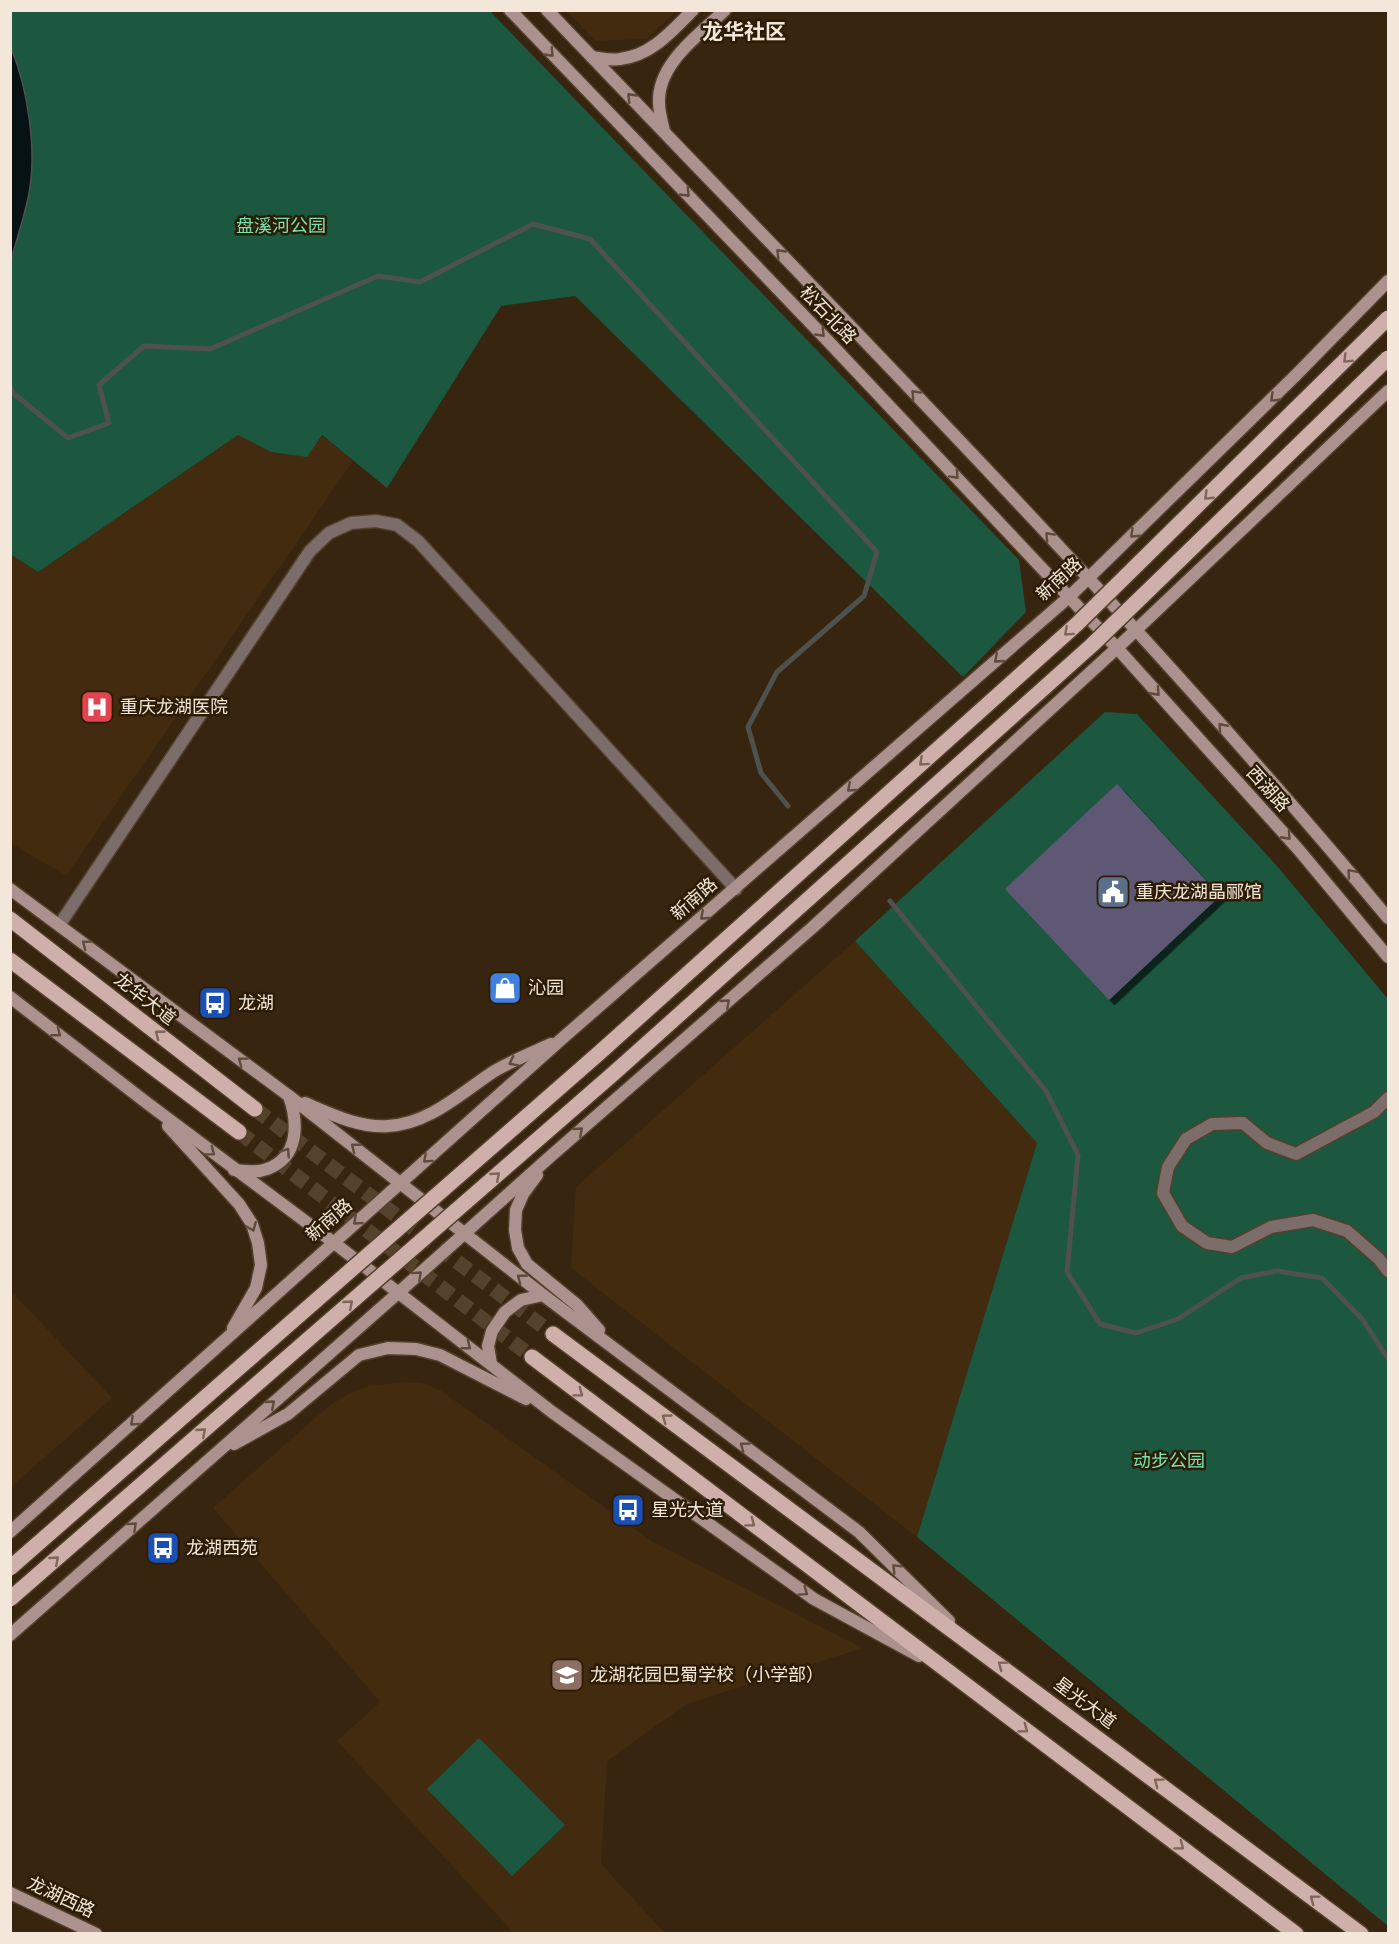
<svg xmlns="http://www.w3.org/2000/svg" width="1399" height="1944" font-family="Inter,'Noto Sans SC',sans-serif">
<defs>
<filter id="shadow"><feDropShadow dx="5.5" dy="5.5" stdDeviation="0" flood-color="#0009"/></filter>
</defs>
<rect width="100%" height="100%" fill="#38250f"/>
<g fill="#422b0e">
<polygon points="566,11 676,11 647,39 595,41"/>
<polygon points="238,435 271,452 321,435 353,461 66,876 11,843 11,554 38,572"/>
<polygon points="855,941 1037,1143 917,1537 571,1268 576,1187"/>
<polygon points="14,1294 112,1398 11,1487 10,1297"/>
<polygon points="404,1382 422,1383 440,1390 653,1542 863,1648 687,1704 607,1761 601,1864 665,1933 514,1933 337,1741 380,1702 213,1508 331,1404 351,1393 368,1386"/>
</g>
<g fill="#1c5740">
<polygon points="10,11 490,11 1019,560 1026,612 963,677 575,296 501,306 387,488 322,435 307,457 271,452 238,435 38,572 10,554"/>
<polygon points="1105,712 1137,714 1277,866 1388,999 1388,1926 917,1537 1037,1143 855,941"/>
<polygon points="479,1738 565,1825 512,1876 427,1789"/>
</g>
<path fill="#061214" stroke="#4d524f" stroke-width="1.5" d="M11,48C28,89 37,150 29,193C25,215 17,238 11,260Z"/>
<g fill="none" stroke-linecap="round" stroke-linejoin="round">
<g stroke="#4d524f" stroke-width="5">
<polyline points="10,386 13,393 68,438 109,423 99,385 144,346 210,349 378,276 420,282 533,224 590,239 877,552 864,596 777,672 748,727 761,773 788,806"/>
<polyline points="890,901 1046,1091 1078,1155 1067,1272 1100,1324 1136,1333 1178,1319 1241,1278 1277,1271 1322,1278 1363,1320 1388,1359"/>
</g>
</g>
<polygon fill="#5e5975" filter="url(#shadow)" points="1117,784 1220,896 1109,1000 1005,889"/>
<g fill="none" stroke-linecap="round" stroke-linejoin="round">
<g stroke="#54422d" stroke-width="15" stroke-dasharray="15 8" stroke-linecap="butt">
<polyline points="255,1109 553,1334"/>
<polyline points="239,1132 532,1357"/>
</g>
<g stroke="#52402b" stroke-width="15">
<g id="street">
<polyline points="60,924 310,551 329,533 351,523 376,521 397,525 418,541 736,889"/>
<polyline points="1388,1098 1374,1112 1296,1154 1267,1143 1243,1123 1212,1124 1186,1139 1168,1167 1163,1193 1182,1226 1207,1243 1232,1247 1271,1227 1313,1220 1347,1231 1379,1259 1388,1271"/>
</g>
</g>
<g stroke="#52402b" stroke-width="15">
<g id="secondary">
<polyline points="510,10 827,340 1117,648 1298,849 1388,957"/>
<path d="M547,10C832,309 1124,601 1388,918"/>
<path d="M592,57C601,58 611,61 620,59C651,56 672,31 693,10"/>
<path d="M664,131C662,122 659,112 659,103C657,64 699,35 725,10"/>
<polyline points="10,889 289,1096 543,1295 859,1532 949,1621"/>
<polyline points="10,997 147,1103 333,1242 552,1412 814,1599 919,1656"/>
<path d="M305,1103C331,1114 359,1128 388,1126C429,1124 461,1093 493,1072C511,1061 532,1053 551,1044"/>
<polyline points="168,1126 239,1204 252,1224 258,1243 261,1265 256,1288 233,1328"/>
<path d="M234,1170C245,1171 257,1173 267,1169C300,1157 298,1122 289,1096"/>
<polyline points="537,1175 523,1194 516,1210 515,1230 518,1248 527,1264 577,1305 599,1330"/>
<polyline points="491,1364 488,1346 492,1331 505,1312 521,1300 543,1295"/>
<polyline points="234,1444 288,1414 359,1355 388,1348 416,1349 440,1355 526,1399"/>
<polyline points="10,1532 565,1036 1069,597 1295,376 1388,281"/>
<polyline points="10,1635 398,1293 552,1155 813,927 1117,648 1388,391"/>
<polyline points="10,1893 96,1934"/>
</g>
</g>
<g stroke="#52402b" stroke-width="18">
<g id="primary">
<polyline points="10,919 255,1109"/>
<polyline points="10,960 239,1132"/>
<polyline points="553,1334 1361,1934"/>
<polyline points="532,1357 1296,1934"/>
</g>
</g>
<use href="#street" stroke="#7c6c6a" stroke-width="12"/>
<use href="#secondary" stroke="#ab928e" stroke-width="12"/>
<use href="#primary" stroke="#cfafaa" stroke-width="15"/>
<g stroke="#52402b" stroke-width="18" stroke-linecap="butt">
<g id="primary-bridge">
<polyline points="10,1568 598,1054 1077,624 1388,318"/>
<polyline points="10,1599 614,1073 1092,645 1388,358"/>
</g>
</g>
<use href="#primary-bridge" stroke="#cfafaa" stroke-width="15"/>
</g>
<defs><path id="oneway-chevron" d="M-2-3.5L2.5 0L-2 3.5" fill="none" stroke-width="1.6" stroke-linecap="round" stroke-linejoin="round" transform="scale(1.5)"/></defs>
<g stroke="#5f4b3c">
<use href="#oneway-chevron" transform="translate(550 53) rotate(46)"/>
<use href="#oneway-chevron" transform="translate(631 97) rotate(-134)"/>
<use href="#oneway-chevron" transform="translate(686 193) rotate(46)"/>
<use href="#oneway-chevron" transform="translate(780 253) rotate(-134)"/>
<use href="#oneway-chevron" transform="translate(821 333) rotate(46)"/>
<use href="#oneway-chevron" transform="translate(915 394) rotate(-133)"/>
<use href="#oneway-chevron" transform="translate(1274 398) rotate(136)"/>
<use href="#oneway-chevron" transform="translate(955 475) rotate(47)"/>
<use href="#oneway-chevron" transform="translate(1134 534) rotate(136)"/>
<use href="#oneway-chevron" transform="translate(1049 536) rotate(-133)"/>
<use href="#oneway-chevron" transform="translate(998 659) rotate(139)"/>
<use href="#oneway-chevron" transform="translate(1156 692) rotate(48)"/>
<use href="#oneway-chevron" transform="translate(1222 727) rotate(-132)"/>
<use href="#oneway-chevron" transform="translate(851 788) rotate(139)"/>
<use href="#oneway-chevron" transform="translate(1287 836) rotate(48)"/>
<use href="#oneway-chevron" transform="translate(1351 873) rotate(-130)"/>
<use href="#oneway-chevron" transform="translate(704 916) rotate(139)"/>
<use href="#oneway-chevron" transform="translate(86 944) rotate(-143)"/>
<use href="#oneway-chevron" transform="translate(726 1003) rotate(-41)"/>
<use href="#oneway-chevron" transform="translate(57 1033) rotate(38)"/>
<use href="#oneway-chevron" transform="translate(242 1061) rotate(-143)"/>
<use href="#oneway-chevron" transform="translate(513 1062) rotate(153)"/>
<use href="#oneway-chevron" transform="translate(579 1131) rotate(-41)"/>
<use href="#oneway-chevron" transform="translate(355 1147) rotate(-142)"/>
<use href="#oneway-chevron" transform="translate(211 1152) rotate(37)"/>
<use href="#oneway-chevron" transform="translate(286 1152) rotate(-56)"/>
<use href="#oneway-chevron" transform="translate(427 1159) rotate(138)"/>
<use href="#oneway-chevron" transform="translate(357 1221) rotate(139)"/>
<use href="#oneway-chevron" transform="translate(252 1227) rotate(68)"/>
<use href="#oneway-chevron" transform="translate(418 1275) rotate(-42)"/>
<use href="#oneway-chevron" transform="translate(521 1278) rotate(-142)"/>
<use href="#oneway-chevron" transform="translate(467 1346) rotate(38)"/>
<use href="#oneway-chevron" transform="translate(271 1404) rotate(-41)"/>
<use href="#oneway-chevron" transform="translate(134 1422) rotate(138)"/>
<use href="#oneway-chevron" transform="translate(744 1446) rotate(-143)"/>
<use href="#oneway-chevron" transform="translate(133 1526) rotate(-42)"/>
<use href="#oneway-chevron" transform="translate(896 1568) rotate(-135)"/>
<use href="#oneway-chevron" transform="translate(804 1592) rotate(35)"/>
</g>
<g stroke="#7e6658">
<use href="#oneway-chevron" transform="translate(1347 359) rotate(136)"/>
<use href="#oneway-chevron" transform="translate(1208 496) rotate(136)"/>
<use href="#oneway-chevron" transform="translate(1068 632) rotate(138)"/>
<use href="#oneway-chevron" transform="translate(923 762) rotate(138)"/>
<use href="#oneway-chevron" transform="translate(159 1034) rotate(-142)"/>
<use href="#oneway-chevron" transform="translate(496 1176) rotate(-41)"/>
<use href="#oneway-chevron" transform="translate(349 1304) rotate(-41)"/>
<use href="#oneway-chevron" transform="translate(579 1393) rotate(37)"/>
<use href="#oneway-chevron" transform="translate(666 1418) rotate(-144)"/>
<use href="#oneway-chevron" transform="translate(202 1432) rotate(-41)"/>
<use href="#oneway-chevron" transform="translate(751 1523) rotate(37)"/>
<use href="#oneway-chevron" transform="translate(55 1560) rotate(-41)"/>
<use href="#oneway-chevron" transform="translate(1002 1665) rotate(-143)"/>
<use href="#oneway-chevron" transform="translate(1024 1729) rotate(37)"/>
<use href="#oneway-chevron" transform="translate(1158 1782) rotate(-143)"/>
<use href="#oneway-chevron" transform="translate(1180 1846) rotate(37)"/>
<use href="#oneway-chevron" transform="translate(1314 1899) rotate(-143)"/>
</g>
<defs>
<g id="hospital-square" transform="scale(1.725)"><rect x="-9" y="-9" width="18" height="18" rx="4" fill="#e0444e" stroke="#2d1c05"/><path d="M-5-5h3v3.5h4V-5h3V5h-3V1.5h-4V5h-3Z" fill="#fff"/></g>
<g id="civic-square" transform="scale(1.725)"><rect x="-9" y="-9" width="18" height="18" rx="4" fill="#5c6f8a" stroke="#2d1c05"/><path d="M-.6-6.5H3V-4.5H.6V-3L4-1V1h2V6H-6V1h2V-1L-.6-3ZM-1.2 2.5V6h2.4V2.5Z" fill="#fff"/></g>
<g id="shop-square" transform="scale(1.725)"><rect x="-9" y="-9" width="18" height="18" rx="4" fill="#3f7fe0" stroke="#2d1c05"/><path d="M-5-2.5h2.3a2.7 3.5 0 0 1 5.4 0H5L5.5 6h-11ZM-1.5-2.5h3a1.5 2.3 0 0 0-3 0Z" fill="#fff"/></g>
<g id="bus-square" transform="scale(1.725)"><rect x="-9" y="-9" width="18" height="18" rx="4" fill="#1a4fb4" stroke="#2d1c05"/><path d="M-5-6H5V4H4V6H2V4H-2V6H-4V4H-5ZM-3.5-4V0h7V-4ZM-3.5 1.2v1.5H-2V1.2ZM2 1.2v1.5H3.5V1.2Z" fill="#fff"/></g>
<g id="school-square" transform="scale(1.725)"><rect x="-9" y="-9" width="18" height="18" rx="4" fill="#8d6e63" stroke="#2d1c05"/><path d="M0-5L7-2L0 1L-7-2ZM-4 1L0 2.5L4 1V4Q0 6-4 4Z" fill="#fff"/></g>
</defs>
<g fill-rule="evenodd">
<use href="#hospital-square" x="97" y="707"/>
<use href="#civic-square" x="1113" y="892"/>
<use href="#shop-square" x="505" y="988"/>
<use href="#bus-square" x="215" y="1003"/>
<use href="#bus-square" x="628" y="1510"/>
<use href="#bus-square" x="163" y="1548"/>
<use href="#school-square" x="567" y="1675"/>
</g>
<g text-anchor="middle" stroke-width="5" stroke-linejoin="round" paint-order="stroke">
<g font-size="18" fill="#76e3b5" stroke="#2d1c05">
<text x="281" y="232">盘溪河公园</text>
<text x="1169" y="1467">动步公园</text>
</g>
<g font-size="18" fill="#f3e7d9" stroke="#2d1c05">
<text transform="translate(828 315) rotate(46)" y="6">松石北路</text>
<text transform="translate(1059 579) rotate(-43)" y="6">新南路</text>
<text transform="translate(1268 789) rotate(48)" y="6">西湖路</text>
<text transform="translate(694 899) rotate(-41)" y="6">新南路</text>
<text transform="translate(145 999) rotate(38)" y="6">龙华大道</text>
<text transform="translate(329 1220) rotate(-41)" y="6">新南路</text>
<text transform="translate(1085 1703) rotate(37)" y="6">星光大道</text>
<text transform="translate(61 1897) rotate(25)" y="6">龙湖西路</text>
</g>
<g font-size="18" fill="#f3e7d9" stroke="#2d1c05" text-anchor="start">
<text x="120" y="713">重庆龙湖医院</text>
<text x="1136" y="898">重庆龙湖晶郦馆</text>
<text x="528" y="994">沁园</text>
<text x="238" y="1009">龙湖</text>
<text x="651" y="1516">星光大道</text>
<text x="186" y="1554">龙湖西苑</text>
<text x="590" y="1681">龙湖花园巴蜀学校（小学部）</text>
</g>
<g font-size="21" font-weight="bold" fill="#f3e7d9" stroke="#2d1c05">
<text x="744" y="39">龙华社区</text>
</g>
</g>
<rect width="1399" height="1944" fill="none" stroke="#f3e7d9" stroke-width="24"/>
</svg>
